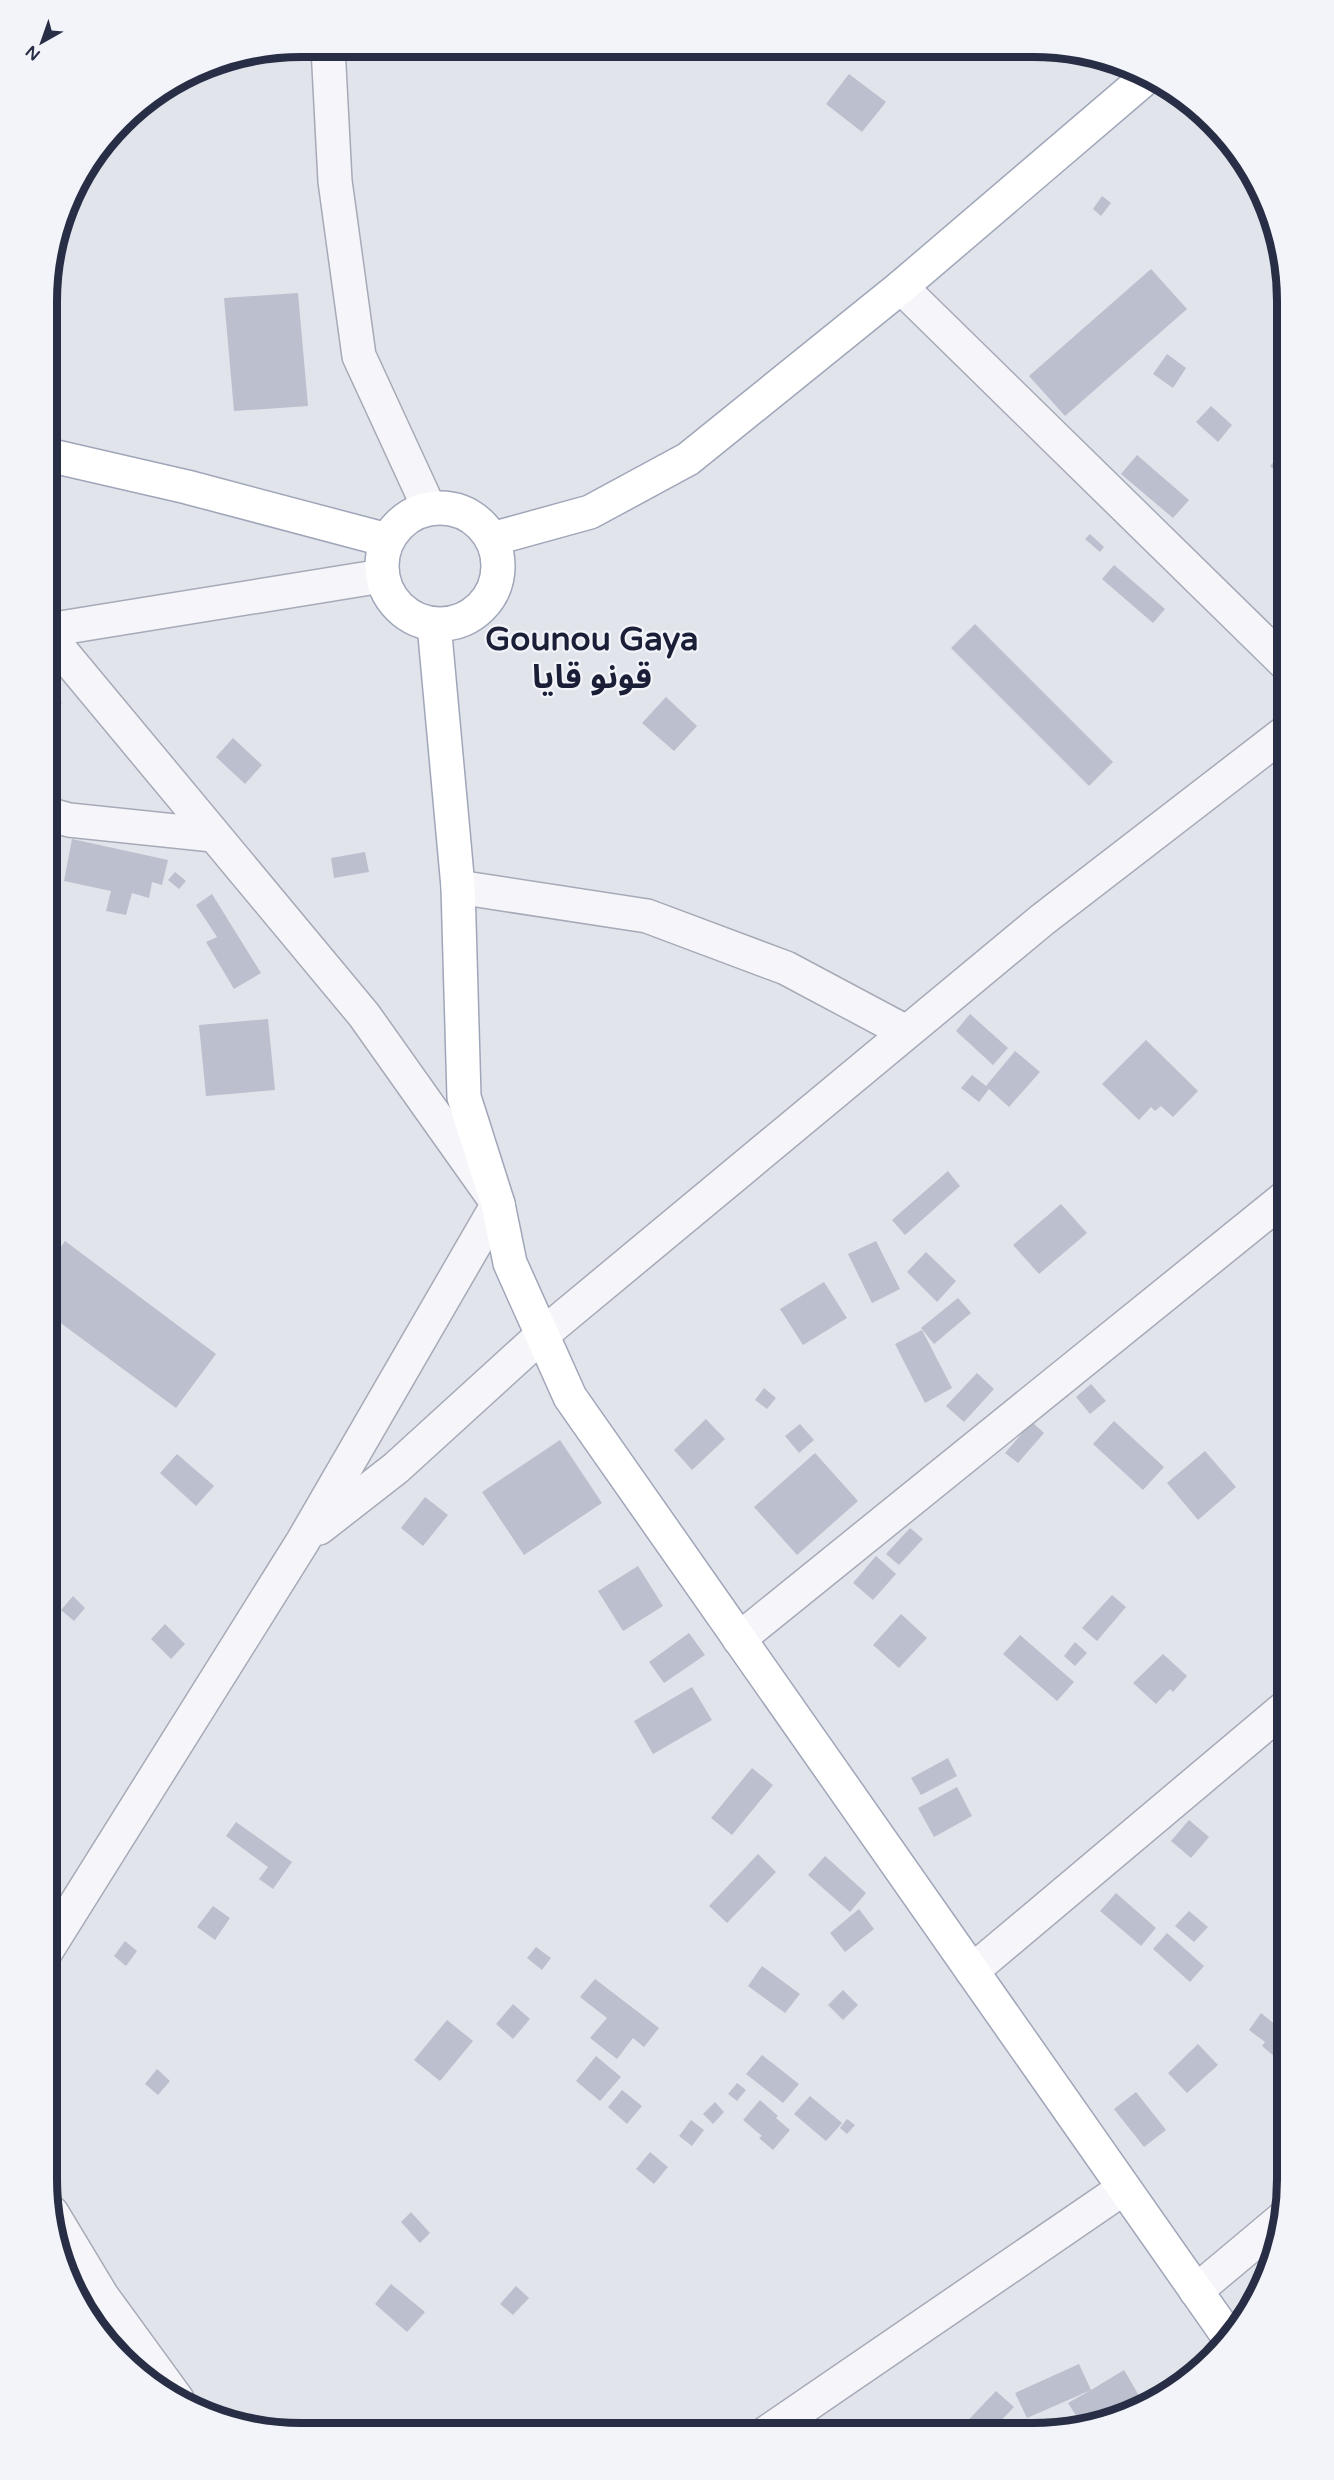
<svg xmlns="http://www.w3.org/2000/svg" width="1334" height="2480" font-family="'Varela Round','Noto Sans Arabic',sans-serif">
<rect width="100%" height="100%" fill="#e2e4ec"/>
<g fill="#bcbfcd">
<polygon points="849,74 886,102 862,132 826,104"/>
<polygon points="1102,196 1111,203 1101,216 1093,209"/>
<polygon points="1151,269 1187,309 1065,416 1029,376"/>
<polygon points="298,293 308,406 234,411 224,298"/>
<polygon points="1167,354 1186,368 1173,388 1153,374"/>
<polygon points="1211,406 1232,425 1218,442 1196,422"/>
<polygon points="1284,451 1287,454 1287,482 1270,466"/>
<polygon points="1137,455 1189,500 1173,518 1121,474"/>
<polygon points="1090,534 1104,547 1100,552 1085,539"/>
<polygon points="1114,565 1165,609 1153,623 1102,579"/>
<polygon points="975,624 1113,762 1089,786 951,648"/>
<polygon points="48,689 62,703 48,716"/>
<polygon points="666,697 697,726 674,751 642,723"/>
<polygon points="233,738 262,765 245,784 216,757"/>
<polygon points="72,839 168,860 162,885 152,882 149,898 132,893 126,915 106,911 111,891 64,881"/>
<polygon points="365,852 369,872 334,878 331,858"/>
<polygon points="175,872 186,881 179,889 168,880"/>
<polygon points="212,894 261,973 234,989 206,942 217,937 196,905"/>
<polygon points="970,1014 1008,1048 993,1065 956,1031"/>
<polygon points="268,1019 275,1090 206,1096 199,1025"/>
<polygon points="1146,1040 1198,1091 1173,1117 1161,1106 1155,1111 1151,1107 1139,1120 1102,1084"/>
<polygon points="1015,1051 1040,1072 1009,1107 989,1089 979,1102 961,1088 972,1075 986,1086"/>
<polygon points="948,1171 960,1186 905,1235 892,1220"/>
<polygon points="1061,1204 1087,1233 1039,1274 1013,1245"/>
<polygon points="65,1241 216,1354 176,1408 47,1313 48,1265"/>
<polygon points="876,1241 900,1289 872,1303 848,1254"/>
<polygon points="926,1252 956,1281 937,1302 907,1272"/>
<polygon points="824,1282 847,1318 803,1345 780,1309"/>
<polygon points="958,1298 971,1313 934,1344 921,1328"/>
<polygon points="922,1330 952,1388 925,1403 895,1344"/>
<polygon points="977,1373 994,1389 964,1422 946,1406"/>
<polygon points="1091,1384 1106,1401 1090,1414 1076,1397"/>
<polygon points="764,1388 776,1398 767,1409 755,1400"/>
<polygon points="706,1419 725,1439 692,1470 674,1450"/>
<polygon points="1114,1421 1164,1467 1143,1490 1093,1444"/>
<polygon points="1032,1422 1044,1433 1018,1463 1005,1453"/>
<polygon points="800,1424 814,1440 799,1453 785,1436"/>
<polygon points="560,1440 602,1503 524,1555 482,1492"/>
<polygon points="1205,1451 1236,1487 1198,1520 1167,1483"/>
<polygon points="815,1453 858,1501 797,1555 754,1507"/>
<polygon points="177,1454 214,1486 196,1506 160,1473"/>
<polygon points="425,1497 448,1515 423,1546 401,1528"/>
<polygon points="910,1528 923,1539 899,1565 886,1554"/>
<polygon points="1287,1549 1287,1577 1275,1555"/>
<polygon points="876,1556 896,1574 873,1600 853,1583"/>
<polygon points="638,1566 663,1606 623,1631 598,1591"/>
<polygon points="1112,1595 1126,1607 1097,1641 1082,1628"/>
<polygon points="73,1596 85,1608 74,1621 61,1610"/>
<polygon points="901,1614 927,1638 899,1668 873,1645"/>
<polygon points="165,1624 185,1644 171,1659 151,1639"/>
<polygon points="689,1633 705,1655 664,1683 649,1662"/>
<polygon points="1020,1635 1074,1682 1057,1701 1003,1654"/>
<polygon points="1075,1642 1087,1653 1075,1666 1064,1656"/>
<polygon points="1163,1654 1187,1676 1173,1692 1170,1689 1156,1704 1133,1683"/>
<polygon points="692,1687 712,1720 653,1754 634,1721"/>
<polygon points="948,1758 957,1776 921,1795 911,1778"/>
<polygon points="752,1768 773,1785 732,1835 711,1818"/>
<polygon points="957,1787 972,1816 934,1837 918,1808"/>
<polygon points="1189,1820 1209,1837 1191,1858 1171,1841"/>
<polygon points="236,1822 292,1862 273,1889 259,1879 268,1867 226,1836"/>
<polygon points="758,1854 776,1872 727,1923 709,1906"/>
<polygon points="825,1856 866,1893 850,1912 808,1875"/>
<polygon points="1116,1893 1156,1928 1141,1946 1100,1911"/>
<polygon points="213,1906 230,1918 215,1940 197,1927"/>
<polygon points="859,1909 874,1929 845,1952 830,1933"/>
<polygon points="1189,1911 1208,1927 1194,1942 1175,1926"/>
<polygon points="1167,1933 1204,1966 1190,1982 1153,1949"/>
<polygon points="125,1941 137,1951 126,1966 114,1956"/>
<polygon points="536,1947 551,1958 542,1970 527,1958"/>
<polygon points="762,1966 800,1994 785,2013 748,1986"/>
<polygon points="595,1979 659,2028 644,2047 633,2038 617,2059 590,2038 607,2018 580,1997"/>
<polygon points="843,1990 858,2005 843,2020 828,2005"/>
<polygon points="513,2004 530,2019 513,2039 496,2024"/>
<polygon points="1261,2013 1287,2034 1287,2067 1262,2046 1265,2042 1249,2030"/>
<polygon points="447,2020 473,2041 440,2081 414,2060"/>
<polygon points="1198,2044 1218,2065 1187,2093 1168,2073"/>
<polygon points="762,2055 799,2084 783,2103 746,2074"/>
<polygon points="596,2056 621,2077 600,2101 576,2081"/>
<polygon points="157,2069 170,2081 158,2095 145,2084"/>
<polygon points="737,2083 746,2090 737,2101 728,2094"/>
<polygon points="622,2090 642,2106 627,2124 608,2107"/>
<polygon points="1136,2092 1166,2130 1144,2147 1114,2109"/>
<polygon points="810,2096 842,2123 826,2141 794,2114"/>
<polygon points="760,2100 778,2116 776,2118 790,2130 773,2150 759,2138 762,2136 743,2120"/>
<polygon points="715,2102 724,2112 713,2124 703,2114"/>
<polygon points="847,2119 855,2125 847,2134 840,2128"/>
<polygon points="691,2120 704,2130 692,2146 679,2136"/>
<polygon points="650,2152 668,2167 654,2184 636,2169"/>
<polygon points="411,2212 430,2233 420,2243 401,2222"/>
<polygon points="391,2284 425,2312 407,2332 375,2304"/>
<polygon points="516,2286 529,2298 513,2315 500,2304"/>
<polygon points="1079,2364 1091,2390 1124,2370 1144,2404 1115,2420 1082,2425 1068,2403 1091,2390 1027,2418 1015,2393"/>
<polygon points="996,2391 1014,2407 989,2433 956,2433"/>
</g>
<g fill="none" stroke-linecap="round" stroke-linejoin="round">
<g stroke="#a6aab7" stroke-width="36">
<g id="minor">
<polyline points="328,47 335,181 359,356 429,508"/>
<polyline points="901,287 1287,665"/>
<polyline points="48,630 382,576"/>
<polyline points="48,814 69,820 213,835"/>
<polyline points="458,887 647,916 786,968 906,1032"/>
<polyline points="319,1528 396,1468 542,1335 1042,920 1287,731"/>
<polyline points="739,1639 1287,1196"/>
<polyline points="47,1950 303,1541 498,1204 364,1015 48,635"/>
<polyline points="972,1971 1287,1706"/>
<polyline points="52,2213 102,2296 177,2399"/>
<polyline points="1196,2291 1282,2219"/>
<polyline points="766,2433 1124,2188"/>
</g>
</g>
<g stroke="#a0a6b9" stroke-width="36">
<g id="major">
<polyline points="48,455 187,487 387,540"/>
<circle cx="440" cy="566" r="58"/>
<polyline points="492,539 590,512 688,459 901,287 1149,75"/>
<polyline points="434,624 458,887 464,1097 498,1204 510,1263 570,1397 1230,2339"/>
</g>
</g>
<use href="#minor" stroke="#f6f6fa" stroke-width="33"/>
<use href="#major" stroke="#fff" stroke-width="33"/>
</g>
<g text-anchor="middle" stroke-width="4.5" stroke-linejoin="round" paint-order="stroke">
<g font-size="33" font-weight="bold" fill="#1a1f37" stroke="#f2f4f9">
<text x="592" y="650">Gounou Gaya<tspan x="592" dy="38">قونو قايا</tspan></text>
</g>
</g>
<path d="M0 0H1334V2480H0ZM301 57H1033A244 244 0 0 1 1277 301V2179A244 244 0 0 1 1033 2423H301A244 244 0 0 1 57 2179V301A244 244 0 0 1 301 57Z" fill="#f2f4f9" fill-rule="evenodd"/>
<path fill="none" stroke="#282e46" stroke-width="8" d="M301 57H1033A244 244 0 0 1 1277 301V2179A244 244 0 0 1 1033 2423H301A244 244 0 0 1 57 2179V301A244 244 0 0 1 301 57Z"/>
<g transform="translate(42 42) rotate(220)" stroke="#f2f4f9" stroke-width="4.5" paint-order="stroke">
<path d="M0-4.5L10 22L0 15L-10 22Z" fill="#282e46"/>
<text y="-9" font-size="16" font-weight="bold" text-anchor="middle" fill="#282e46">N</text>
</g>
</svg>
